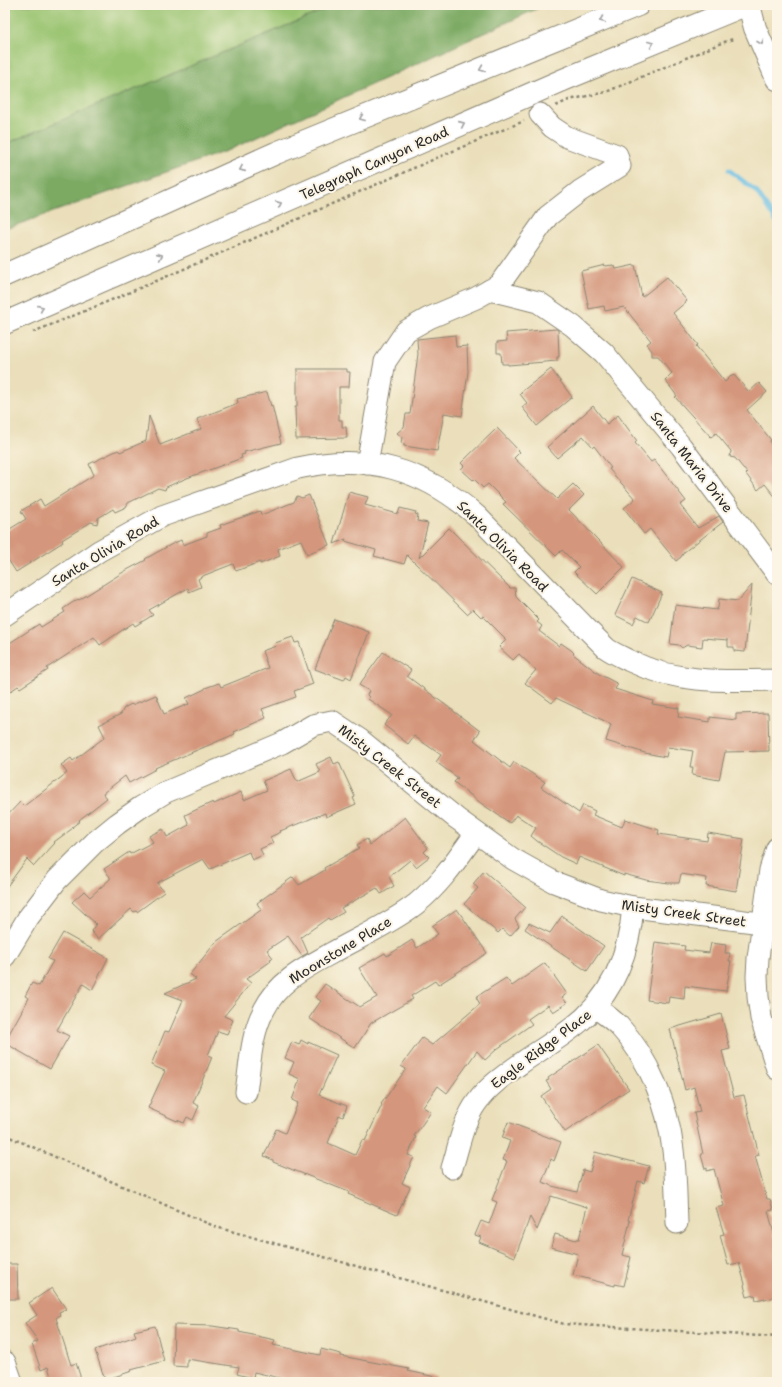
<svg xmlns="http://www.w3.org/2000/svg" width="782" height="1387" font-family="'Shantell Sans',sans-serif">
<rect width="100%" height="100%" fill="#fcf5e5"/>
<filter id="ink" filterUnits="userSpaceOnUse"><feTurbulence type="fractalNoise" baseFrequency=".025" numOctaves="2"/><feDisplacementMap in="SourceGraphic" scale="8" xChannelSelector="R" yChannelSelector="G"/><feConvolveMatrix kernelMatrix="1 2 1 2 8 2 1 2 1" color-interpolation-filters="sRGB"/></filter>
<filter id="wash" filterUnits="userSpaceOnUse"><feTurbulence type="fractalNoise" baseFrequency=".012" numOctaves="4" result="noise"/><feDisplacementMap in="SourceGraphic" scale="16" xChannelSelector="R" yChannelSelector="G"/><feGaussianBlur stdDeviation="0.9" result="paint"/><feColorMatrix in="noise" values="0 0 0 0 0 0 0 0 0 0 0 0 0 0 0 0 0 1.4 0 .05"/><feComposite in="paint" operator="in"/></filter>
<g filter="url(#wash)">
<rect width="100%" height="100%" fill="#eadfba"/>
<polygon fill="#9ac471" stroke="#62784e" points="5,5 336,5 5,144"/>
<polygon fill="#7baa63" stroke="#536a47" points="336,5 545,5 229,150 5,229 5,144"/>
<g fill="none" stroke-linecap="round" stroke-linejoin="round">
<polyline stroke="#66bde3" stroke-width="4.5" points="729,170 756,191 777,222"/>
</g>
<g id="blocks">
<g fill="#d4967b">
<polygon points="605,265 605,266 613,265 616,269 635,265 642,297 667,277 687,301 673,313 698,345 696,346 725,382 733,374 749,392 759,383 767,392 747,410 771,440 770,441 770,443 777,451 777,499 765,484 758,490 746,474 747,473 735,458 730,457 731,451 716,433 711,437 675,397 677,396 665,380 672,373 658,356 652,356 652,351 647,344 651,341 624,307 605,311 604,306 589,309 581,271"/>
<polygon points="556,329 558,330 559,357 557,357 557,361 508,365 508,364 502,364 501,353 497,353 497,342 507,341 506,333"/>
<polygon points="455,335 456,347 467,346 468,372 462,416 444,413 437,451 404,446 404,444 401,443 402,437 397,433 404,427 406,414 410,414 418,354 417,339"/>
<polygon points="297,369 347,369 347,372 350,372 349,387 339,387 339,420 342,420 342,427 346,427 347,438 296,439 295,407 297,407"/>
<polygon points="551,369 572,397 537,426 522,407 527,403 520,394 522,393 521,392"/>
<polygon points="267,392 271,406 272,405 281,443 244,452 245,454 241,455 242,458 187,478 166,487 165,490 158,488 128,503 126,507 115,512 113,509 98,518 97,524 91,522 62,540 63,542 16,572 5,555 5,532 26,519 21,511 40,499 44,506 94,475 89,464 118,450 120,452 146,441 149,416 160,445 201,429 197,419 238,403 237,399"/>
<polygon points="593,406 607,424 618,415 637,441 635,443 651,462 654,460 659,466 686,501 680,505 698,528 719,516 723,522 684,552 681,557 676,561 650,529 644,534 624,508 635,499 609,469 611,468 594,446 593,447 583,436 557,458 547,447"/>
<polygon points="497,428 520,452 514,458 557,499 573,484 584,495 569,510 624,567 597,594 574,572 579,567 562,550 556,556 503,504 506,502 488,484 483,488 474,479 473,480 461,469 464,466 461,463"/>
<polygon points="349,492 368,497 365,505 398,514 400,508 416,512 415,514 418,515 417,521 428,523 419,558 449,528 510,588 515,588 516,597 539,620 537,622 542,626 539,631 559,646 561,643 571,650 574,653 573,654 599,674 618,684 615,689 653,701 652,704 679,708 678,717 710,722 710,717 736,720 736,714 768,713 769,751 725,752 719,780 692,775 693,767 690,767 693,751 668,747 666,757 645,753 606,741 611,724 556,698 552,703 525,683 536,670 519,654 513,660 499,647 506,640 504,639 505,638 483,616 481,617 473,609 467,614 407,555 404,564 374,556 376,550 345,541 346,539 334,544"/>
<polygon points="309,495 329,545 307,554 301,540 278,549 280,556 260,564 260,562 236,571 233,564 205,575 198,579 201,587 189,592 188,588 149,610 153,615 135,626 133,623 100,645 94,637 47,668 48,670 20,688 18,686 5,695 5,646 39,624 41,627 65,612 63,609 78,599 79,600 125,571 146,560 145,559 172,544 181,540 183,545 207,536 207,533 221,528 220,525 260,511 261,515 294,502 297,496 302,498"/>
<polygon points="632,579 662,593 649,622 637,616 633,624 615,615"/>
<polygon points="752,585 745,652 734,651 734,647 728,647 728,640 703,638 702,647 687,645 682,648 679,645 670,644 675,605 717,610 717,608 718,608 719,599 738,601"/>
<polygon points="334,619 369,632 351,679 346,676 344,680 315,669"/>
<polygon points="293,637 295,643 299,642 313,684 294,691 296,697 262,709 266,718 234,732 235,734 155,768 156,769 129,783 125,776 103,793 107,798 79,820 80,821 72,827 73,828 54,842 55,843 34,866 27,859 5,889 5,818 20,802 24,806 67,773 61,765 71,758 73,761 105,737 99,725 121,714 124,708 131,704 132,705 156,695 164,714 189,704 186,698 205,689 205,688 219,683 221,687 268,668 262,651 276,646 275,643"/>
<polygon points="383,652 411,670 407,676 480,731 474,740 510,768 514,762 545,782 541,787 579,813 583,805 595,811 593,815 622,827 625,819 659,830 658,834 707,841 708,833 744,839 736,891 706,886 707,878 681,874 679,883 669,883 646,880 624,874 624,876 579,857 576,864 561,857 537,841 531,836 536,828 516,815 510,823 482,804 454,782 458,778 436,762 441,755 414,736 408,744 384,725 392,715 368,699 369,697 367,695 369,691 359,685"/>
<polygon points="331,757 334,764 339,762 342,769 355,797 353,798 356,804 326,817 325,813 280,831 281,832 270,837 273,843 260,849 263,855 252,860 249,852 210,869 203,859 157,883 164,892 137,912 136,911 134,912 131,909 98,939 91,931 96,924 72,902 84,891 90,897 110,879 110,877 104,869 129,852 130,854 153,842 149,836 163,829 167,837 189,825 185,815 213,802 214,804 241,792 244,800 267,790 263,781 291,769 297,782 320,772 316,764"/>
<polygon points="405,817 428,848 424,852 429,857 416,867 410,860 389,877 394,886 381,894 377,888 341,908 344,912 330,920 328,918 301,937 308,953 302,956 288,936 267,950 273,958 270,959 271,961 246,979 251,983 224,1016 233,1020 227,1034 218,1031 208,1055 212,1057 193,1103 199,1106 193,1120 187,1117 184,1123 177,1120 177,1121 148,1108 165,1071 151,1065 165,1031 169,1032 183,1000 165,993 196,979 190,974 216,942 261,910 257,903 293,877 299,885 325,870 324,868 359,848 357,845 367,839 370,845"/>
<polygon points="484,871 525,907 515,919 519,926 510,936 502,929 498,933 464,904 478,888 473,884"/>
<polygon points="457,909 487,953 438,985 435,981 411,996 413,999 371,1023 355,1048 309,1018 321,1001 315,997 325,984 360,1007 377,997 359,968 385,953 387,956 412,940 417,948 438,934 432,926"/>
<polygon points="562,916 604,946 587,971 525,929 529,923 550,933"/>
<polygon points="63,933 108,958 92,990 83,984 57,1030 69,1036 50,1069 12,1047 5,1042 5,1041 29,998 25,996 32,983 39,986 53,961 48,959"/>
<polygon points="655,942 685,946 684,950 709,953 711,943 726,945 725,953 730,953 729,961 731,961 726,991 685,986 684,999 669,997 668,1003 647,1000"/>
<polygon points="545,963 567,994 562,997 567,1003 553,1012 548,1005 528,1019 532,1024 497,1049 485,1060 477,1051 447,1093 438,1086 423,1107 431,1112 414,1136 416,1137 408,1155 414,1157 402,1183 410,1187 397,1215 348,1194 349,1192 273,1162 273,1160 264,1156 276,1129 285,1133 298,1103 292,1100 300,1079 289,1074 294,1062 285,1058 292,1042 299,1045 301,1040 308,1044 308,1042 337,1055 319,1095 347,1106 343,1117 339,1115 328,1143 355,1155 362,1140 365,1141 382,1105 381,1104 406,1069 401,1066 422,1038 432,1045 480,1004 476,997 506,978 512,986"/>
<polygon points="721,1014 730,1049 722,1051 734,1097 744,1095 759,1155 755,1156 767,1199 770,1199 773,1210 768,1211 777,1244 777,1296 765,1300 765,1298 756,1300 755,1295 747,1297 744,1285 745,1284 739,1263 728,1265 720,1235 724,1234 716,1208 724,1206 714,1169 707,1171 707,1168 705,1169 701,1155 703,1154 694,1113 700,1112 694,1087 685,1090 670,1029"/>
<polygon points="598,1045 629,1089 565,1132 541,1096 551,1089 546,1081 549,1080 548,1078"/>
<polygon points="508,1122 561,1142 554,1161 551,1159 542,1182 552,1186 577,1192 583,1170 590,1172 595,1152 649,1166 644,1183 638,1181 628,1220 630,1221 622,1255 631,1257 624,1286 615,1284 615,1286 573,1275 578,1254 551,1247 555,1234 576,1240 577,1239 579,1239 587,1207 551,1196 537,1230 530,1217 515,1257 479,1242 481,1237 475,1235 481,1221 489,1224 497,1202 492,1200 507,1161 503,1160 510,1141 502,1138"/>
<polygon points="5,1264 17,1264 18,1299 5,1299"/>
<polygon points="52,1288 66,1309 59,1312 60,1315 56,1318 71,1365 76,1363 82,1382 53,1382 48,1367 41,1370 32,1344 38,1341 25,1323 37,1315 29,1303"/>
<polygon points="174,1325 212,1326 239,1330 239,1332 275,1340 273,1345 320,1355 321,1349 341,1354 341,1356 409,1369 408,1371 436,1377 435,1382 297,1382 254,1372 253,1378 237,1374 239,1367 187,1359 187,1367 173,1366"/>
<polygon points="155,1326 164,1361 131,1370 132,1371 105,1380 95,1350 136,1336 134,1331"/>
</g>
</g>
</g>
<g filter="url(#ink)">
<use href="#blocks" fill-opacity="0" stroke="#8a8572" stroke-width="1"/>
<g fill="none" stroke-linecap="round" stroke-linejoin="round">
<g stroke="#8a8572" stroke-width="23">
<g id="minor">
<polyline points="490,290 538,302 573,326 604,353 681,446 777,574"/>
<polyline points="367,464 385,362 406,331 429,318 476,298 499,285 548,216 580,191 620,166 617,155 567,137 552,127 540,114"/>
<path d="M5,615L99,551L162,516L298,468C368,453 424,469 477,516L591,633C596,638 601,643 606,648C613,653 622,657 630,661C678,684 726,681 777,680"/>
<polyline points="777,848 770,870 758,958 757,976 758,997 761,1018 777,1069"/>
<polyline points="5,956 28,918 57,880 95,842 117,824 141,807 166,792 282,743 313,725 332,721 359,739 456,818 513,859 554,882 601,900 633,907 777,925"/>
<path d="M595,1007C603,1013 612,1019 619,1026C649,1058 668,1106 673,1150C676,1174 676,1198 677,1223"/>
<path d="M246,1092C250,1065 251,1034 264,1010C278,982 303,969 330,954C358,938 390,924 416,904C441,884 458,858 476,833"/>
<path d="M452,1168C459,1146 463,1121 477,1102C490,1084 509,1072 527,1059C542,1049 558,1039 572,1028C612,998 629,956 633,907"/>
<polyline points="5,1362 12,1382"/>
</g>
</g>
<g stroke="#8a8572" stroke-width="24">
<g id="major">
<polyline points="749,5 755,28 777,79"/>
<polyline points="5,275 276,153 638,5"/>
<polyline points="5,323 563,80 745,5"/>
</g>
</g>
<g stroke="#8a8572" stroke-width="2.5" stroke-dasharray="3 3" stroke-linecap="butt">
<polyline points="556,106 569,100 606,92 719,44 733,39"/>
<path d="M33,332C199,266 360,189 524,121"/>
<polyline points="5,1135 216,1227 564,1324 777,1337"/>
</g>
<use href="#minor" stroke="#fff" stroke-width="21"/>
<use href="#major" stroke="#fff" stroke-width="22"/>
</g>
<defs><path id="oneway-chevron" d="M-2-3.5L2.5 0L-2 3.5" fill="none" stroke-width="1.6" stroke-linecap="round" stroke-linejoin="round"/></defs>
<g stroke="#a0a0a0">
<use href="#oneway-chevron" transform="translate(602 20) rotate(158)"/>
<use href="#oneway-chevron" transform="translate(761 42) rotate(68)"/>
<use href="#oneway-chevron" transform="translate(651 44) rotate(-23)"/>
<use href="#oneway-chevron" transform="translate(482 69) rotate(158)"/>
<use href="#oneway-chevron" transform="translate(362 118) rotate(158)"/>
<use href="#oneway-chevron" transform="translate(462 124) rotate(-24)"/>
<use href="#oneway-chevron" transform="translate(242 169) rotate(156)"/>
<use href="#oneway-chevron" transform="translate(279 204) rotate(-24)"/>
<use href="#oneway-chevron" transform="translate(160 256) rotate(-24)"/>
<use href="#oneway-chevron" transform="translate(41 308) rotate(-24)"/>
</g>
</g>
<g text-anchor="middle" stroke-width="4" stroke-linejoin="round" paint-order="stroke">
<g font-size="14" fill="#2b2b2b" stroke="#fcf5e5">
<text transform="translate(374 163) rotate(-24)" y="5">Telegraph Canyon Road</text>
<text transform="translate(692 462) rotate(52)" y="5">Santa Maria Drive</text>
<text transform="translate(503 546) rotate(45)" y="5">Santa Olivia Road</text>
<text transform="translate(105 551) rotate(-31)" y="5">Santa Olivia Road</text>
<text transform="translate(390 766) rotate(38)" y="5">Misty Creek Street</text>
<text transform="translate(684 913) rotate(8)" y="5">Misty Creek Street</text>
<text transform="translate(340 950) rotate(-31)" y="5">Moonstone Place</text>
<text transform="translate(541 1049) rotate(-37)" y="5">Eagle Ridge Place</text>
</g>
</g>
<rect width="782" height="1387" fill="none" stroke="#fcf5e5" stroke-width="20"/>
</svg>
